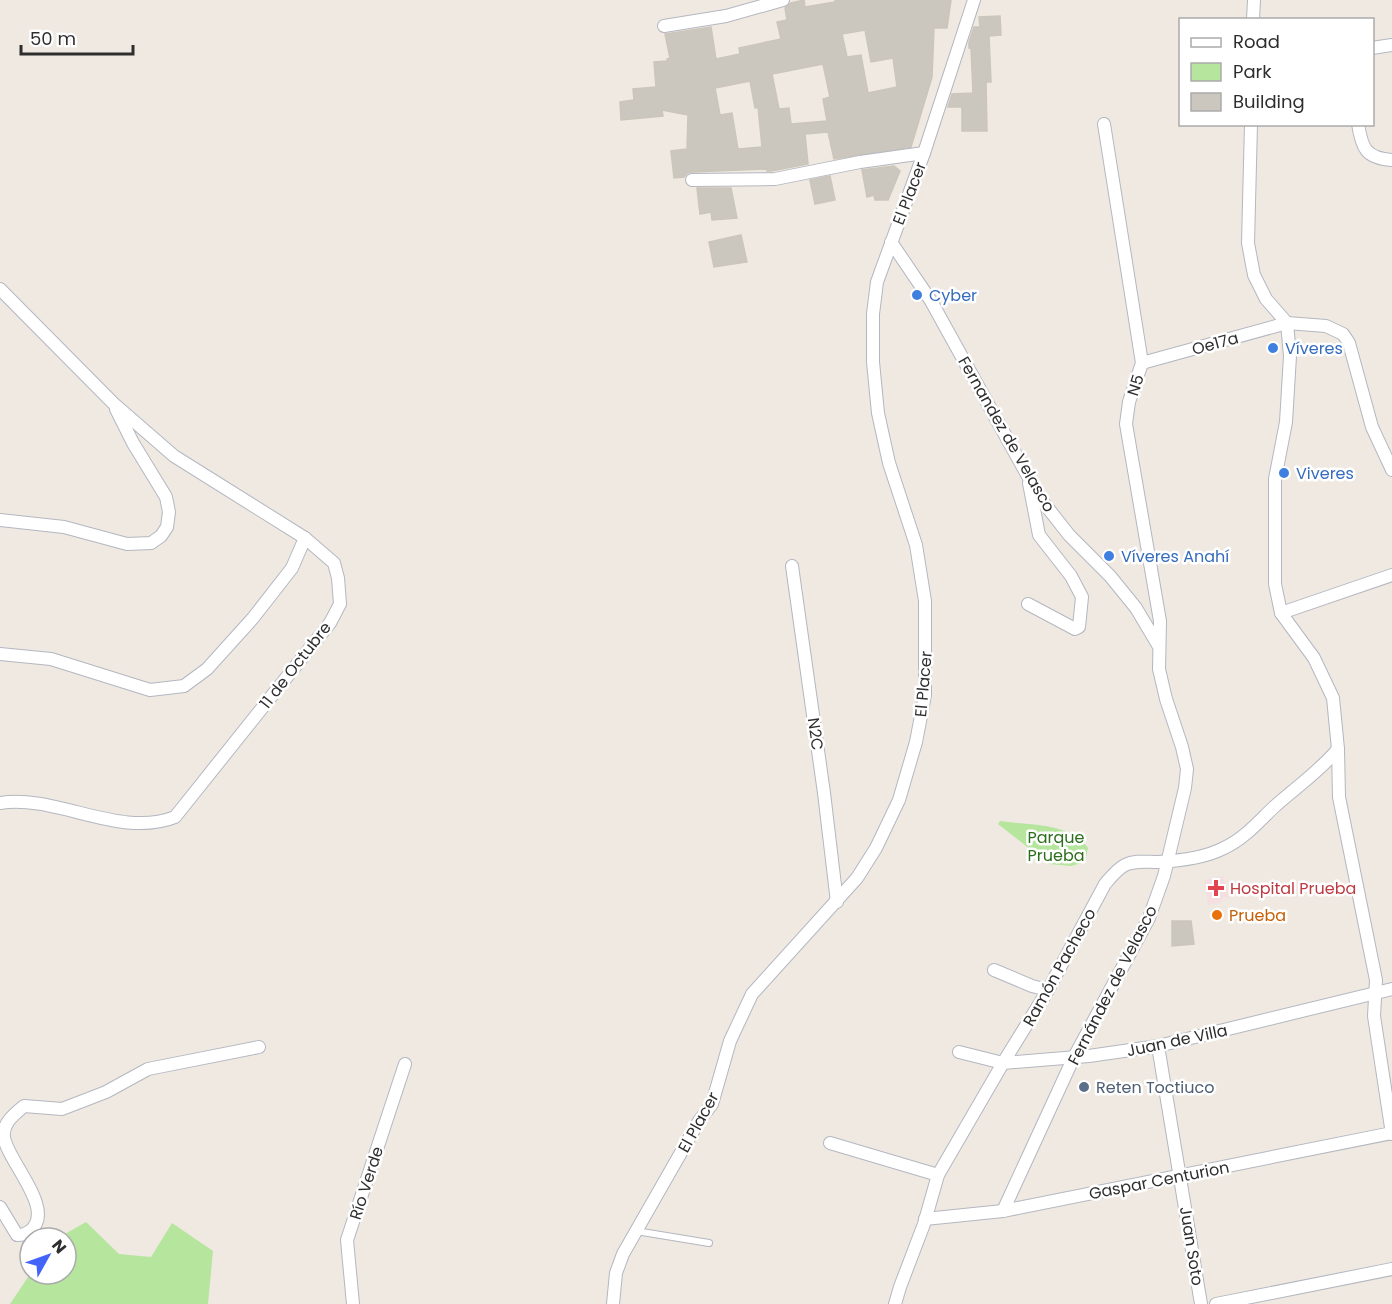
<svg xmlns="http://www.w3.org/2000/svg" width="1392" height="1304" font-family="Poppins,sans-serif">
<rect width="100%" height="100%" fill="#efe9e1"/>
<polygon fill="#f5dfe0" points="1223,876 1230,898 1223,897 1222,902 1208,905 1204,880"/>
<g fill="#b6e59e">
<path d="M1000,821C1028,825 1072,823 1088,848L1085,862L1071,866L1049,864L998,824Z"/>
<polygon points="86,1222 119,1254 151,1257 172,1223 213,1251 208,1304 10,1304 30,1274 66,1274 66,1238 58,1238"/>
</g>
<g fill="#cbc7bf" stroke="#cbc5ba" stroke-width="1.5" fill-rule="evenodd">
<path d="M804,0L805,7L835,2V0H951L947,28H934L932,77L911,147L834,159L828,132L805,134L808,164L771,171H767V169L692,172L687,173L684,177L674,178L671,151L687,149L688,115L662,110L663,116L621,120L620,102L634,100L633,89L656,87L654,62L667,61V59L670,58L665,34L711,27L716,59L740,54L739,48L781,39L777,22L787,20L785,8L791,3ZM865,30L871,62L893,58L897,87L868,93L861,55L847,57L842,34ZM823,64L830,97L823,99L827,121L791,124L789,108L779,109L772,74ZM750,81L755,108L758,107L762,147L738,149L732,113L720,115L715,88Z"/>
<polygon points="1000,16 1001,35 989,36 991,82 986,82 987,131 962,131 962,107 948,107 952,94 973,93 971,48 969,48 969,42 974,27 980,27 979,17"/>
<polygon points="894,166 900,171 888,200 875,200 874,195 867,197 862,170"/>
<polygon points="830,176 835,200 815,204 810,180"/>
<polygon points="697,188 731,188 737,218 712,220 711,212 700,214"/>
<polygon points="741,235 747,262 714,267 709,242"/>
<polygon points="1172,921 1191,921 1194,944 1172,946"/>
</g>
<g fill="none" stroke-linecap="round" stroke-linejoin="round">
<g stroke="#b4b7c1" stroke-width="8">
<polyline id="lane" points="636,1231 709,1243"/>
</g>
<g stroke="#b4b7c1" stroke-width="14">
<g id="street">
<polyline points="1253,20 1254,0"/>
<polyline points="664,26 726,16 783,0"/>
<polyline points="1372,48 1392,45"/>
<polyline points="1251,124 1248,243 1254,275 1266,299 1287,323 1290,356 1286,422 1275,479 1275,584 1281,613 1314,658 1333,698 1338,749 1339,797 1376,980 1374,1016 1392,1134"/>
<path d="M1358,124C1362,149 1366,158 1392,160"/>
<polyline points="692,180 775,179 860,162 924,153"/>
<polyline points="891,242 931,301 1040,498 1069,535 1110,576 1136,608 1158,645"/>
<path d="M0,289L113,403L174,456L305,538L334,563L338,578L340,604L330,623L175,817C120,839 56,794 0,803"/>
<polyline points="1142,363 1287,323 1326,326 1343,334 1349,343 1372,427 1392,470"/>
<polyline points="0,520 64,527 127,544 151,543 161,536 167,527 169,512 166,497 133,443 116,409"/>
<polyline points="792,566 824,793 837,902"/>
<polyline points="1028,604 1075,629 1079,627 1082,597 1071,576 1039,535 1029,483"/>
<polyline points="1281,613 1392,575"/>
<polyline points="0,654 51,659 150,690 184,686 207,669 253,618 292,568 305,538"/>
<polyline points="994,970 1032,986 1048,990"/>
<polyline points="1158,1046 1201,1304"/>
<polyline points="959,1052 1003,1063 1089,1056 1158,1046 1392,989"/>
<polyline points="830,1143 938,1175"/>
<path d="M0,1207L17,1235C23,1235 25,1234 30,1231C57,1210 7,1161 4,1137C2,1123 15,1114 24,1106L62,1109L106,1092L148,1069L259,1047"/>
<polyline points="1003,1211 1073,1059 1149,918 1164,876 1185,788 1187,769 1182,747 1166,699 1159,669 1160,621 1126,424 1129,402 1142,363 1104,124"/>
<polyline points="925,1219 1003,1211 1392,1133"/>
<polyline points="353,1304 347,1240 405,1064"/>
<polyline points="613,1304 616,1273 623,1254 699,1121 712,1104 730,1041 752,994 857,878 876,848 899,800 916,742 925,695 925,601 916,545 889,463 878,413 873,362 873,314 877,282 924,153 974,0"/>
<path d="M895,1304L900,1287L924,1224L938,1175L1003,1063L1048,990L1105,884C1111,877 1117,869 1125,865C1135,860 1146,862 1157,862C1178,861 1205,858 1224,848C1244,839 1258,822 1274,807C1295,788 1320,771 1338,749"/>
<polyline points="1216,1304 1392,1269"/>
</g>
</g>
<use href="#lane" stroke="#fff" stroke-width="6"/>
<use href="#street" stroke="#fff" stroke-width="12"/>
</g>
<g fill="#3f7fe0" stroke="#fff" stroke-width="2">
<circle cx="917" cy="295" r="6"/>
<circle cx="1273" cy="348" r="6"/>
<circle cx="1284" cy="473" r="6"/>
<circle cx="1109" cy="556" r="6"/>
</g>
<path fill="#e0444e" stroke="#fff" stroke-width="2" d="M1213 879h6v6h6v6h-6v6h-6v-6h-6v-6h6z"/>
<circle fill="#e8710a" stroke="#fff" stroke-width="2" cx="1217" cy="915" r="6"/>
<circle fill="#5c6f8a" stroke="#fff" stroke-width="2" cx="1084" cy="1087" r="6"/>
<g text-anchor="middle" stroke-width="5" stroke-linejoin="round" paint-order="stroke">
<g font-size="16" fill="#2e2e2e" stroke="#fff">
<text transform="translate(909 193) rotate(-69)" y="6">El Placer</text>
<text transform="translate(1215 343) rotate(-15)" y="6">Oe17a</text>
<text transform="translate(1135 385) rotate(-72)" y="6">N5</text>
<text transform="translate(1007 434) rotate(60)" y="6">Fernandez de Velasco</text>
<text transform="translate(295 665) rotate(-52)" y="6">11 de Octubre</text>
<text transform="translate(923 684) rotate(-85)" y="6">El Placer</text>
<text transform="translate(816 734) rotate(82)" y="6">N2C</text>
<text transform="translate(1059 967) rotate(-61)" y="6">Ramón Pacheco</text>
<text transform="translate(1112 985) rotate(-63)" y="6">Fernández de Velasco</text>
<text transform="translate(1177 1040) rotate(-12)" y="6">Juan de Villa</text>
<text transform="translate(698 1122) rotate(-61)" y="6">El Placer</text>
<text transform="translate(1159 1180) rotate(-11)" y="6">Gaspar Centurion</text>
<text transform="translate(366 1183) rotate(-72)" y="6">Río Verde</text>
<text transform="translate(1192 1246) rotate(81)" y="6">Juan Soto</text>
</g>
<g font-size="16" fill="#366cbe" stroke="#fff" text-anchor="start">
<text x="929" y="301">Cyber</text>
<text x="1285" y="354">Víveres</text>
<text x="1296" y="479">Viveres</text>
<text x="1121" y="562">Víveres Anahí</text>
</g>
<g font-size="16" fill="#2c6e1b" stroke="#fff">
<text x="1056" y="843">Parque<tspan x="1056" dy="18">Prueba</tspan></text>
</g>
<g font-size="16" fill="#be3a42" stroke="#fff" text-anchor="start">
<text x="1230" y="894">Hospital Prueba</text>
</g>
<g font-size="16" fill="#c56008" stroke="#fff" text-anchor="start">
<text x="1229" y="921">Prueba</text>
</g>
<g font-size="16" fill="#4e5e75" stroke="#fff" text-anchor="start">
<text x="1096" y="1093">Reten Toctiuco</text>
</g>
</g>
<rect x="1179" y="18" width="195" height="108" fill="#ffffff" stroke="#ababab" stroke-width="1.5"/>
<rect x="1191" y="38" width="30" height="9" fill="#ffffff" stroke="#ababab" stroke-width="1.5"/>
<text x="1233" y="48" font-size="18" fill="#2e2e2e">Road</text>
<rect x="1191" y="63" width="30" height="18" fill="#b6e59e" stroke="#ababab" stroke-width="1.5"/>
<text x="1233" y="78" font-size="18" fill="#2e2e2e">Park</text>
<rect x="1191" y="93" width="30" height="18" fill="#cbc7bf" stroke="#ababab" stroke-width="1.5"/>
<text x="1233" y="108" font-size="18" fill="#2e2e2e">Building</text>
<g transform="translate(48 1256) rotate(50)"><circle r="28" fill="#ffffff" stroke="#ababab" stroke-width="1.5"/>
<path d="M0-4.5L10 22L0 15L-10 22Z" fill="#4264fb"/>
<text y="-9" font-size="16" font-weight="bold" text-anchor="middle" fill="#2e2e2e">N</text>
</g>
<path d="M21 45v9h112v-9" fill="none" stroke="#2e2e2e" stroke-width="3"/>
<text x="30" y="45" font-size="18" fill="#2e2e2e" stroke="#ffffff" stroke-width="4.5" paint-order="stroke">50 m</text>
</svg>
